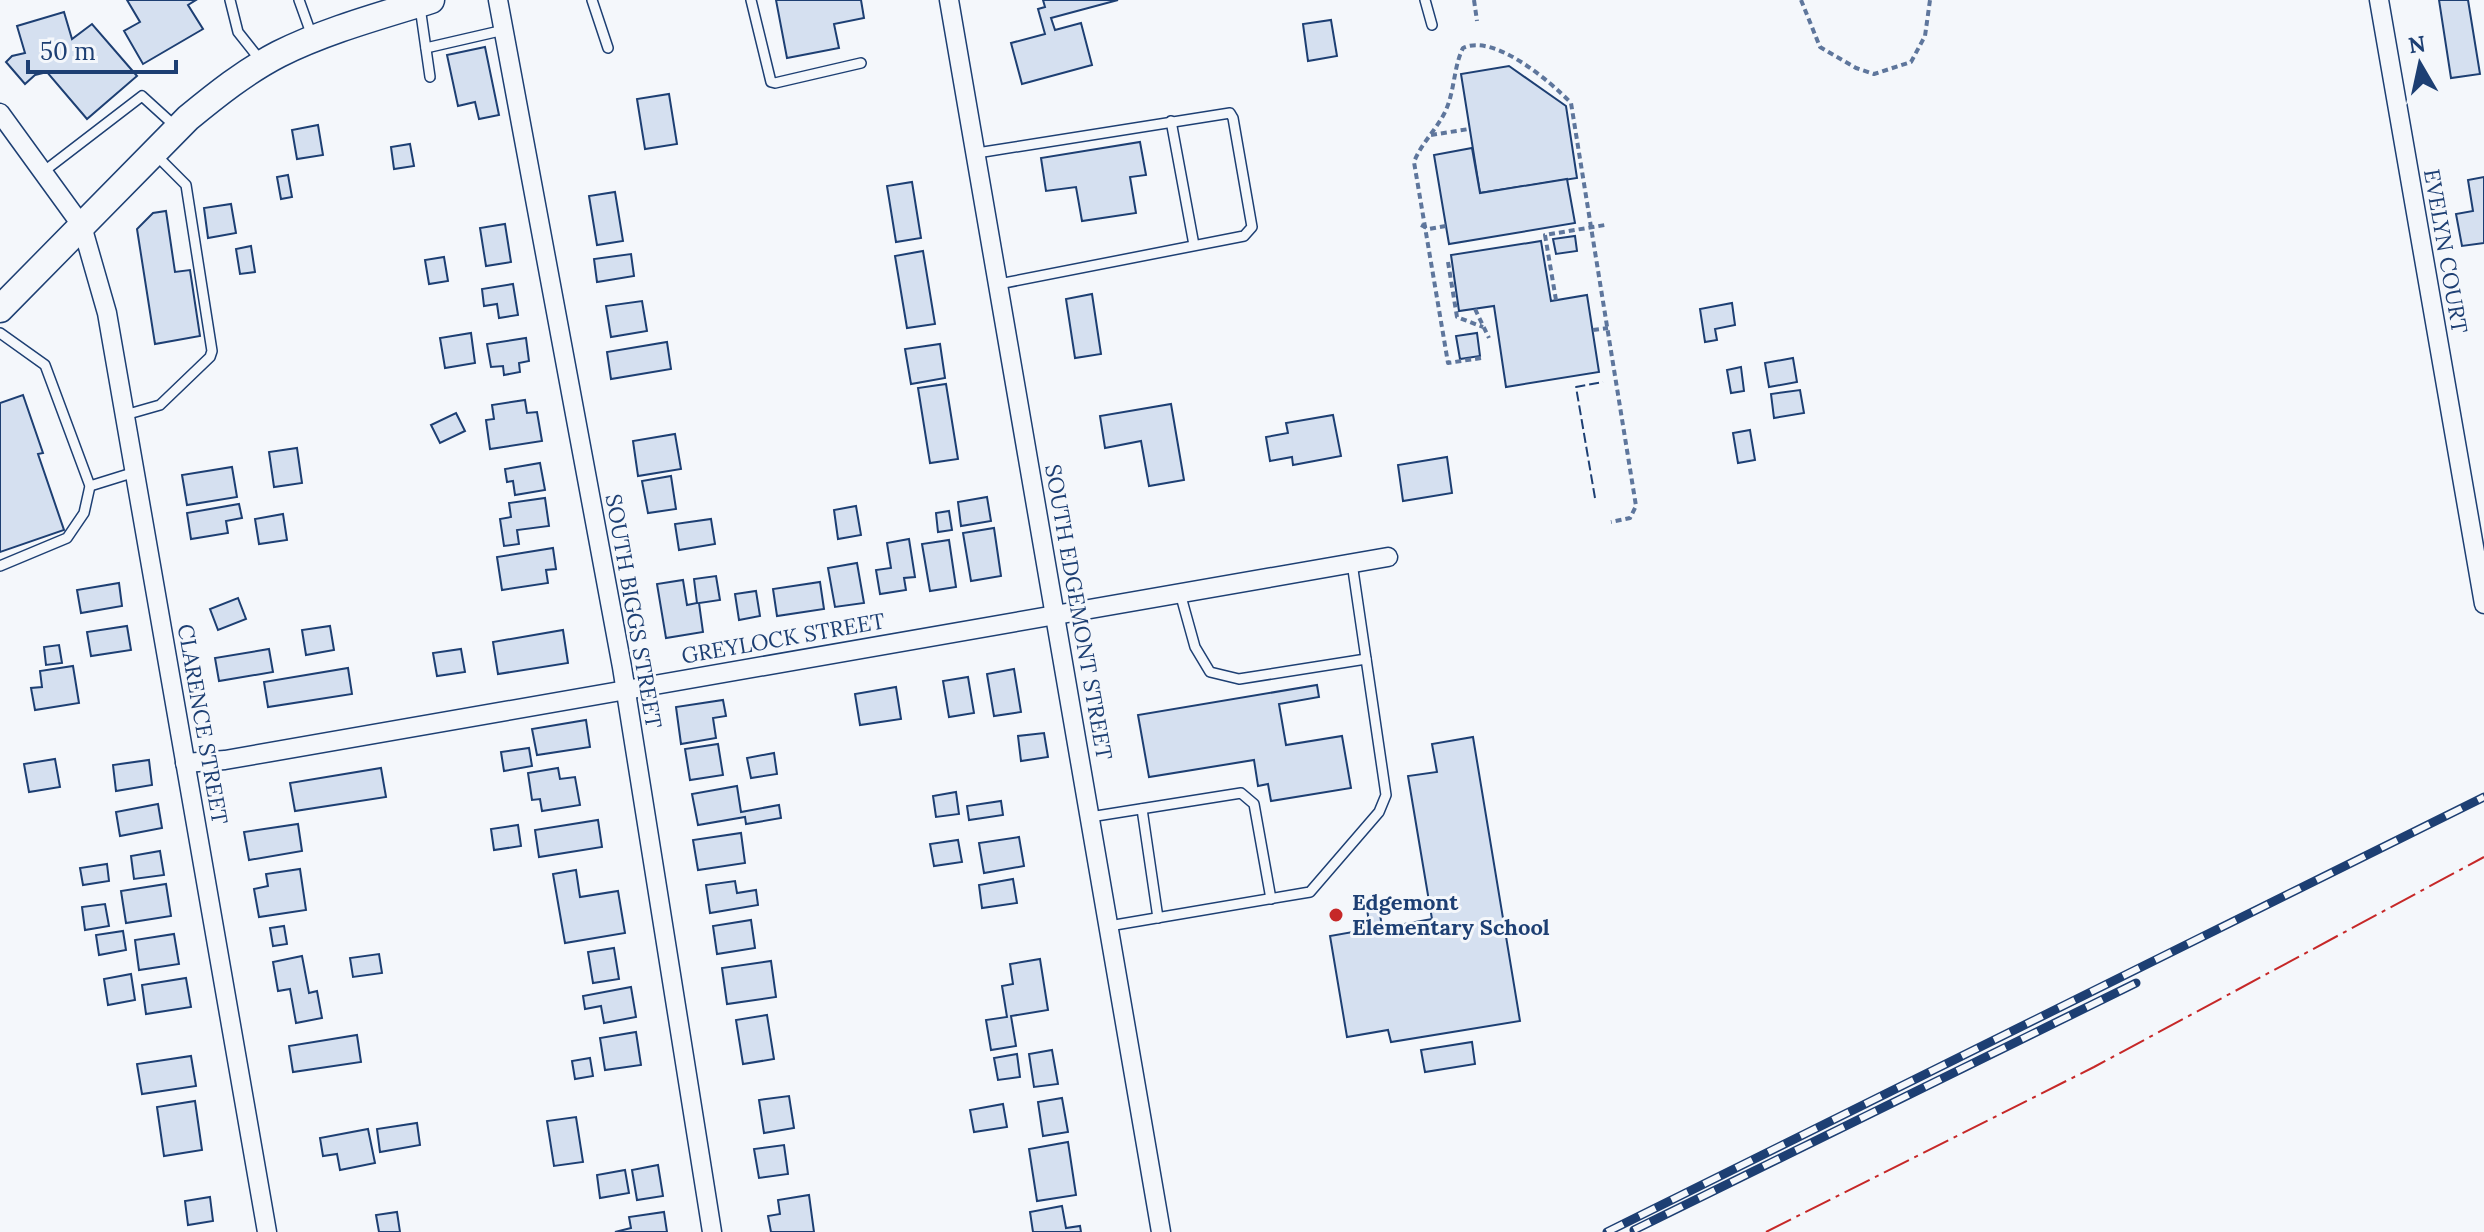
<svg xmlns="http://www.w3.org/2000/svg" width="2484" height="1232" font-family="Lora,serif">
<rect width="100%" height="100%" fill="#f4f7fb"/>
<g fill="#d5e0f0" stroke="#1d3f73" stroke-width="2">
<polygon points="127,0 196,0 188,5 203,29 143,64 124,31 140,22"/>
<polygon points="776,0 861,0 864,18 834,24 839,48 787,58"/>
<polygon points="1043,0 1118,0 1051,18 1055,30 1081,23 1092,65 1022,84 1011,43 1045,34 1038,9 1045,7"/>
<polygon points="2439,0 2468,0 2480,74 2451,78"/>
<polygon points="64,12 72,39 92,24 137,76 87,119 47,72 35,75 25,84 6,62 12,56 25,53 17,26"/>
<polygon points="1331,20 1337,56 1308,61 1303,24"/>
<polygon points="485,47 499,115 479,119 475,102 458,106 447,55"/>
<polygon points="1509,66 1566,106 1577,178 1480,193 1461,74"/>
<polygon points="669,94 677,144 645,149 637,99"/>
<polygon points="318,125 323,155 297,159 292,130"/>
<polygon points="1140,142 1146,175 1130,177 1136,213 1082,221 1076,187 1046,191 1041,158"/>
<polygon points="410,144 414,166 394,169 391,147"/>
<polygon points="1472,148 1480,193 1567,179 1575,223 1449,244 1434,155"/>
<polygon points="288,175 292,197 281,199 277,177"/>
<polygon points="2484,177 2484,243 2462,246 2456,214 2473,211 2468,180"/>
<polygon points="912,182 921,238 896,242 887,186"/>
<polygon points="615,192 623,241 597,245 589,196"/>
<polygon points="231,204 236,233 208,238 204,208"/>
<polygon points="166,211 175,272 190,270 200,336 155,344 137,229 153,213"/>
<polygon points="505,224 511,262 486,266 480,228"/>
<polygon points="1575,236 1577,251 1556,254 1553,239"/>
<polygon points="1541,241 1551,301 1587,295 1599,372 1506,387 1494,306 1459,311 1451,255"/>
<polygon points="251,246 255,272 240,274 236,249"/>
<polygon points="923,251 935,324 907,328 895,256"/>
<polygon points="631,254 634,276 597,282 594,259"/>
<polygon points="444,257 448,281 429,284 425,260"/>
<polygon points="513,284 518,315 499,318 497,304 484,306 482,289"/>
<polygon points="1092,294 1101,354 1075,358 1066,299"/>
<polygon points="642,301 647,331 611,337 606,306"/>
<polygon points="1732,303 1735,325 1715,329 1717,340 1705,342 1700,309"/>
<polygon points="471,333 475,363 445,368 440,338"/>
<polygon points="1477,333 1480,356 1460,359 1456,336"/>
<polygon points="526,338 529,361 519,363 520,372 504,375 503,366 491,367 487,344"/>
<polygon points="667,342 671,369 611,379 607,352"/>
<polygon points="940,344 945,378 911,384 905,349"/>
<polygon points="1793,358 1797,382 1769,387 1765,363"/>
<polygon points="1741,367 1744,391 1731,393 1727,370"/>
<polygon points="946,384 958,459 930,463 918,388"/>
<polygon points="1800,390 1804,413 1774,418 1771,394"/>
<polygon points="23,395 43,453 38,454 64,530 0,552 0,403"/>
<polygon points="525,400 527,413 537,412 542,441 490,449 486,420 494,419 492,405"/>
<polygon points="1171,404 1184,480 1149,486 1141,441 1105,448 1100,416"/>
<polygon points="456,413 465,431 440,443 431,425"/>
<polygon points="1333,415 1341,456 1293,465 1292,457 1270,461 1266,437 1288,433 1286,423"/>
<polygon points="1750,430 1755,460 1738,463 1733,433"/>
<polygon points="675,434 681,469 638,476 633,441"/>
<polygon points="297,448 302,483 274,487 269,452"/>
<polygon points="1447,457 1452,493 1403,501 1398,465"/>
<polygon points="540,463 545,490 515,495 513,481 507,482 505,469"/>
<polygon points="232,467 237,497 187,505 182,475"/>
<polygon points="671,476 676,509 648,513 642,481"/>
<polygon points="987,497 991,521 961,526 958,502"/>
<polygon points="545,498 549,526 517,530 519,544 504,546 500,519 511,517 509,503"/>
<polygon points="239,504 242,518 226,521 228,533 191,539 187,513"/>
<polygon points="856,506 861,535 838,539 834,510"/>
<polygon points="949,511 952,530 938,532 936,513"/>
<polygon points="283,514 287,540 259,544 255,519"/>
<polygon points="711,519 715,544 679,550 675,524"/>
<polygon points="994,528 1001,576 971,581 963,533"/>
<polygon points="909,539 915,577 904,578 906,590 880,594 876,570 891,568 887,543"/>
<polygon points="949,540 956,587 930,591 922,544"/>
<polygon points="553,548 556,569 546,570 548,583 502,590 497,557"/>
<polygon points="857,563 864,603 835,607 828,568"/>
<polygon points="716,576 720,600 699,603 703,632 666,638 657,584 683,580 687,605 697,603 694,579"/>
<polygon points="820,582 824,609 777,616 773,589"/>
<polygon points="119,583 122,606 81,613 77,590"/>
<polygon points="756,591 760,616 739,620 735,594"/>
<polygon points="238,598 246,619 218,630 210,609"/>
<polygon points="127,626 131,650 91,656 87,632"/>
<polygon points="330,626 334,650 306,655 302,630"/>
<polygon points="563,630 568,663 498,674 493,642"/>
<polygon points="59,645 62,663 46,665 44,647"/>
<polygon points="269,649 273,672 219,681 215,658"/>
<polygon points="461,649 465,672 437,676 433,653"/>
<polygon points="73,666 79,703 35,710 31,688 42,687 40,671"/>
<polygon points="348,668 352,694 268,707 264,682"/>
<polygon points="1014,669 1021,712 994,716 987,674"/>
<polygon points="968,677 974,713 949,717 943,681"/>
<polygon points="1317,685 1319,697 1279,704 1286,745 1342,736 1351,788 1271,801 1268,784 1258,786 1254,760 1149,777 1138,715"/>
<polygon points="896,687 901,719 860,725 855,694"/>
<polygon points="723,700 726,716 713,718 716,738 681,744 676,707"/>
<polygon points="586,720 590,747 537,755 532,729"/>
<polygon points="1044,733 1048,757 1021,761 1018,736"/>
<polygon points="1473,737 1520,1021 1391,1042 1388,1030 1347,1037 1330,936 1370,929 1367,909 1379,907 1382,928 1432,919 1408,776 1437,772 1432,744"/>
<polygon points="718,744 723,775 690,780 685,749"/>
<polygon points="529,748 532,766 504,771 501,752"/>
<polygon points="774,753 777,774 751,778 747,758"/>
<polygon points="55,759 60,787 29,792 24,764"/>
<polygon points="149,760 152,785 116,791 113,765"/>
<polygon points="381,768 386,797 295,811 290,783"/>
<polygon points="558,768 560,779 575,777 580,805 542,811 540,799 532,800 528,773"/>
<polygon points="737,786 741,812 779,805 781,818 746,824 745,817 698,825 692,794"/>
<polygon points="956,792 959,814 936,817 933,796"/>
<polygon points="1001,801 1003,815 969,820 967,806"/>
<polygon points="158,804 162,828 120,836 116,812"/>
<polygon points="598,820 602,847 539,857 535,830"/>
<polygon points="298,824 302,851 249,860 244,832"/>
<polygon points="518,825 521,846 494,850 491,829"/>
<polygon points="741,833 745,863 698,870 693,840"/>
<polygon points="1019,837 1024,866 984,873 979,843"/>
<polygon points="958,840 962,862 934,866 930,844"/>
<polygon points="160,851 164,875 134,879 131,856"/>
<polygon points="107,864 109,881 83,885 80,868"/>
<polygon points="300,869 306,910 259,917 254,889 268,886 266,874"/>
<polygon points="576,870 580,897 618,891 625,933 565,943 553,874"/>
<polygon points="1013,879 1017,903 982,908 979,885"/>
<polygon points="735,881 737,893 756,890 758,905 710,913 706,885"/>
<polygon points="166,884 171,916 126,923 121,891"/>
<polygon points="105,904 109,926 85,930 82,907"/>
<polygon points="751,920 755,948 717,954 713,926"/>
<polygon points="284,926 287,944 273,946 270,928"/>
<polygon points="123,931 126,950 99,955 96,935"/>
<polygon points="174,934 179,964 139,970 135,940"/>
<polygon points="614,948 619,979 593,983 588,952"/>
<polygon points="379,954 382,973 353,977 350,958"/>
<polygon points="302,956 309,993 317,991 322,1018 296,1023 290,989 278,991 273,962"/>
<polygon points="1040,959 1048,1010 1011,1016 1016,1046 991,1050 986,1020 1007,1017 1002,986 1013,984 1010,964"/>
<polygon points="771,961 776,997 727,1004 722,968"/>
<polygon points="131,974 135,1000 108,1005 104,979"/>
<polygon points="186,978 191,1007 146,1014 142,985"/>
<polygon points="631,987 636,1017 604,1023 601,1006 585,1009 583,996"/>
<polygon points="767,1015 774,1059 743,1064 736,1020"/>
<polygon points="636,1032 641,1065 605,1070 600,1038"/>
<polygon points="357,1035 361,1062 293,1072 289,1046"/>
<polygon points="1472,1042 1475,1064 1425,1072 1421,1050"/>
<polygon points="1052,1050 1058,1084 1034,1087 1029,1054"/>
<polygon points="1017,1054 1020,1077 998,1080 994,1058"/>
<polygon points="191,1056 196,1086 142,1094 137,1064"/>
<polygon points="590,1058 593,1076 575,1079 572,1061"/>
<polygon points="789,1096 794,1128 764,1133 759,1100"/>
<polygon points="1062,1098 1068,1132 1043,1136 1038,1102"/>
<polygon points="195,1101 202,1150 164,1156 157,1107"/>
<polygon points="1003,1104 1007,1127 974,1132 970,1110"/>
<polygon points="576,1117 583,1162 554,1166 547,1121"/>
<polygon points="417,1123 420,1145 380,1152 377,1129"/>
<polygon points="368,1129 375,1163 340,1170 337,1154 323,1156 320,1138"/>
<polygon points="1068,1142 1076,1195 1037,1201 1029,1149"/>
<polygon points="784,1145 788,1174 759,1178 754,1149"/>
<polygon points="658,1165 663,1196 637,1200 632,1170"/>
<polygon points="625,1170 629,1193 600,1198 597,1175"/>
<polygon points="809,1195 814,1232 771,1232 768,1216 780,1214 778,1200"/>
<polygon points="210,1197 213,1221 188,1225 185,1201"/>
<polygon points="1062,1206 1066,1228 1080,1226 1081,1232 1033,1232 1030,1212"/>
<polygon points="397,1212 400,1232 379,1232 376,1215"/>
<polygon points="664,1212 667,1232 615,1232 631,1228 629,1217"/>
</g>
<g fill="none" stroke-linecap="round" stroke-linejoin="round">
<g stroke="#1d3f73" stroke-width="12">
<g id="lane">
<polyline points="230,0 238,32 261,61"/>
<polyline points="299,0 312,36"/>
<polyline points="592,0 608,48"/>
<polyline points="751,0 771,82 775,83 861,63"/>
<polyline points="1425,0 1432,25"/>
<polyline points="420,7 430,77"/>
<polyline points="426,48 504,30"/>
<polyline points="1171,121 1194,245"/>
<polyline points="977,153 1230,113 1233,118 1252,227 1244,236 999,284"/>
<polyline points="43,172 142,96 175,126"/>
<polyline points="0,333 45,365 90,486 84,513 67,538 0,566"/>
<polyline points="125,415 160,405 210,357 212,351 186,185 154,153"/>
<polyline points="90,486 135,472"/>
<polyline points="1180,593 1195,647 1210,672 1239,679 1366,659"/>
<polyline points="1142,809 1158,918"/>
<polyline points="1090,817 1241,793 1254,804 1271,899"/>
<polyline points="1109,926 1310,892 1379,812 1386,795 1352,563"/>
</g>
</g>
<g stroke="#1d3f73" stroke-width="21">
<g id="street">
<polyline points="498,0 622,667 712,1232"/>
<polyline points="949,0 1161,1232"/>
<polyline points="2379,0 2484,604"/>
<polyline points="0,113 82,226 107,313 267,1232"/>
<polyline points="185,763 225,760 1388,557"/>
</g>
</g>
<g stroke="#1d3f73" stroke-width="29">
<path id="secondary" d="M0,309L188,118C216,95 246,71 279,54C327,30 380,16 431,0"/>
</g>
<g stroke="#5e769c" stroke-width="4" stroke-dasharray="6 4" stroke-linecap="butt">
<polyline points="1474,0 1477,21"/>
<polyline points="1801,0 1820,47 1856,68 1874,74 1911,62 1925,36 1930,0"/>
<polyline points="1431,135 1469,129"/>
<polyline points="1421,225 1429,229 1446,226"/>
<polyline points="1448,262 1457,317 1483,327"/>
<polyline points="1556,300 1545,235 1605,225"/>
<polyline points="1475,309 1489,338"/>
<polyline points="1593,330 1608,328"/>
<path d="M1481,358L1448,363L1414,162C1421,144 1435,131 1444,114C1455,93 1453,68 1463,48C1494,33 1551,82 1571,103L1636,506L1630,518L1611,522"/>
</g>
<use href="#lane" stroke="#f4f7fb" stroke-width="9"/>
<use href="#street" stroke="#f4f7fb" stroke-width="18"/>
<use href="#secondary" stroke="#f4f7fb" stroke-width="26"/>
<g stroke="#1d3f73" stroke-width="9">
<g id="rail">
<polyline points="1634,1230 2136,983"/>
<polyline points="1607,1232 2484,797"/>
</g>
</g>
<use href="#rail" stroke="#f4f7fb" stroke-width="6" stroke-dasharray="18" stroke-linecap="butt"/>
<polyline stroke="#1d3f73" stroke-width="2" stroke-dasharray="10 4" stroke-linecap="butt" points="1595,498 1576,387 1603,382"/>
<polyline stroke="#c62828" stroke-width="2" stroke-dasharray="28 6 4 6" stroke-linecap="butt" points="1766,1232 2094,1067 2484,857"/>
</g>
<circle fill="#c62828" stroke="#f4f7fb" stroke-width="3" cx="1336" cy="915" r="8"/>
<g text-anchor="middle" stroke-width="6" stroke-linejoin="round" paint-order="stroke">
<g font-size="22" fill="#1d3f73" stroke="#f4f7fb">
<text transform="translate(2446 251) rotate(80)" y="8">EVELYN COURT</text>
<text transform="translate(634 611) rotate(80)" y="8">SOUTH BIGGS STREET</text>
<text transform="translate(1079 612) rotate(80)" y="8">SOUTH EDGEMONT STREET</text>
<text transform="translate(783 638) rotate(-10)" y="8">GREYLOCK STREET</text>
<text transform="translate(203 724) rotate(80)" y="8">CLARENCE STREET</text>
</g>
<g font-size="22" font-weight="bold" fill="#1d3f73" stroke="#f4f7fb" text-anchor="start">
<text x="1352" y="910">Edgemont<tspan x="1352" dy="25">Elementary School</tspan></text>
</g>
</g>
<g transform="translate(2420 64) rotate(351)" stroke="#f4f7fb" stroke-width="6" paint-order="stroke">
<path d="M0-6L14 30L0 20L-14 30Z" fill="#1d3f73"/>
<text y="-12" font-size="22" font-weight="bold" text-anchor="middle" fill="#1d3f73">N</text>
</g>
<path d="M28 60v12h148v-12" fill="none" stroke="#1d3f73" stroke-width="4"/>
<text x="40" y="60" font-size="24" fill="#1d3f73" stroke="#f4f7fb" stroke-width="6" paint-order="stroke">50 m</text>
</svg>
